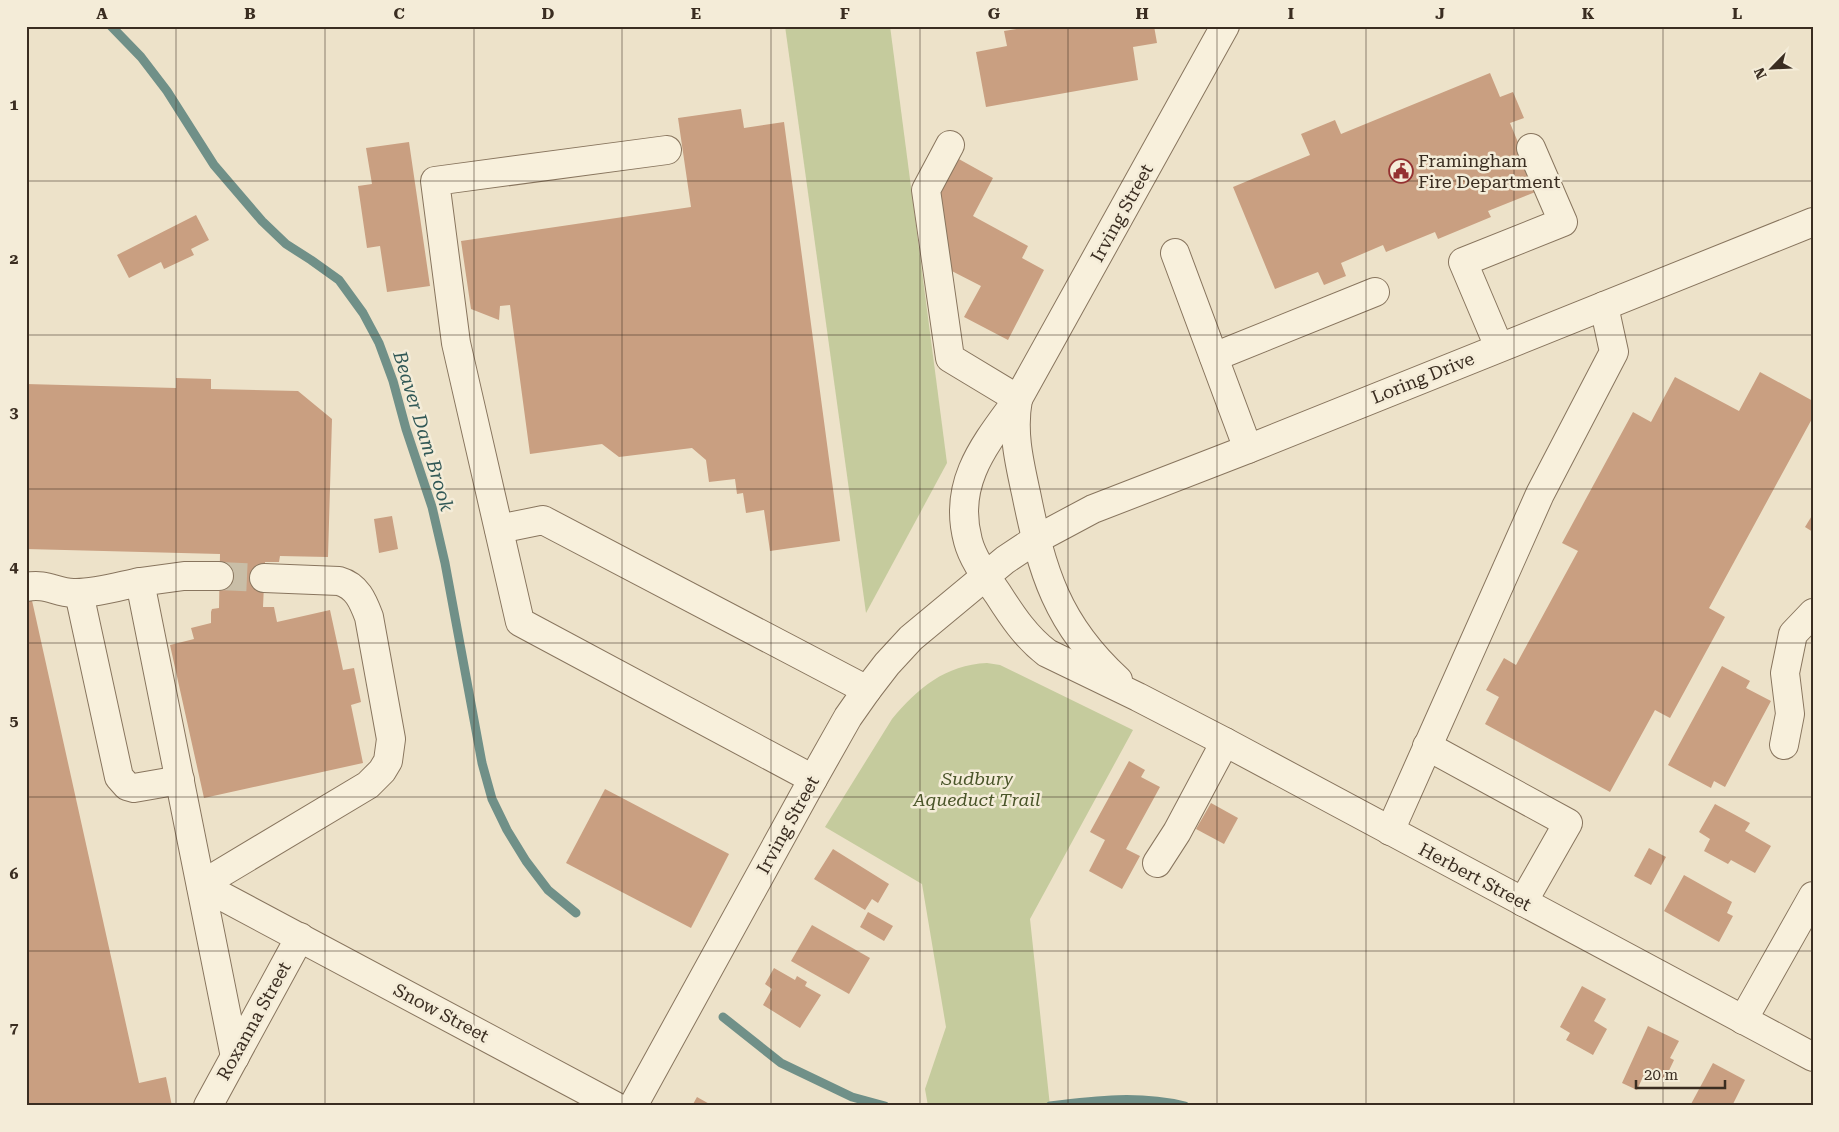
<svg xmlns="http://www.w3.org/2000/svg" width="1839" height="1132" font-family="'Roboto Serif',serif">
<rect width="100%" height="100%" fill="#ede2c9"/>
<g fill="#c5cb9d">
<polygon points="785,26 890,26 947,463 866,613"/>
<path d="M987,663L1000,665L1133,730L1030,919L1050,1106H928L925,1089L946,1027L922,884L825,827L892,719C918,688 945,665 987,663Z"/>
</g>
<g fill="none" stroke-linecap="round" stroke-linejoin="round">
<g stroke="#709088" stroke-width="9">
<polyline points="111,26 141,57 167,91 214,165 262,221 286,244 311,260 339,280 363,313 379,343 393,381 406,429 432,507 445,563 482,763 492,799 507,830 526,861 548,890 576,913"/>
<polyline points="723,1017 781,1063 852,1097 885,1106"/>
<path d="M1050,1106C1096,1100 1140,1095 1185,1106"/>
</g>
</g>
<g fill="#c99f81">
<polygon points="1034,26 1154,26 1157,43 1133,47 1138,80 986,107 976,52 1007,46 1004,31"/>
<polygon points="1490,73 1500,97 1513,92 1524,118 1510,123 1538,191 1488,211 1491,217 1438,239 1435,232 1386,252 1383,245 1341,263 1346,276 1324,285 1318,272 1275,289 1233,187 1310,155 1301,134 1335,120 1341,134"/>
<polygon points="741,109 744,128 784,122 840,541 770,551 764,510 746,513 743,493 737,494 735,479 709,482 706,460 692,448 619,457 602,444 530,454 510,305 500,306 499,320 471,309 461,241 691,207 678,118"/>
<polygon points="409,142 430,286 387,292 380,246 367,248 358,186 372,184 366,148"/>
<polygon points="957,158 993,178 973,216 1028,246 1022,258 1044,270 1008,340 964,317 981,286 942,266 936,197"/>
<polygon points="196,215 209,240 191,249 194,255 164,269 161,262 129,278 117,255"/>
<polygon points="1760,372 1813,401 1813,417 1709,608 1725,617 1670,718 1655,710 1610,792 1485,724 1499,697 1486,690 1504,658 1516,665 1578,551 1562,543 1633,412 1651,422 1675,377 1739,411"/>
<polygon points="176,378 211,379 211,389 298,391 332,419 328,557 280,556 279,562 265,562 263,607 274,607 277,622 330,610 343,670 354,668 361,702 351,705 363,763 204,798 170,645 194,639 191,628 211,623 211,612 212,609 219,608 220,554 26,549 26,384 176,388"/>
<polygon points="1813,514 1813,532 1805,527"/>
<polygon points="392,516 398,549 379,553 374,519"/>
<polygon points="31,596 139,1083 166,1077 172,1106 26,1106 26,597"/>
<polygon points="1722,666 1750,681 1746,688 1771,701 1725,787 1714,781 1711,788 1668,765"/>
<polygon points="1129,761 1145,770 1141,777 1160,787 1126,849 1140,856 1122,889 1089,871 1105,840 1090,832"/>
<polygon points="605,789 729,854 691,928 566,863"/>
<polygon points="1211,803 1238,818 1224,844 1196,829"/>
<polygon points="1715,804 1750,823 1745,831 1771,846 1755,873 1731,860 1728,864 1704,851 1710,839 1699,832"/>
<polygon points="1649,848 1666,857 1651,885 1634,876"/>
<polygon points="833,849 889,884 878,903 872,899 865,910 814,879"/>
<polygon points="1684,875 1732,902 1727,913 1733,916 1719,942 1664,911"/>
<polygon points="868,912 893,926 884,941 860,927"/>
<polygon points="812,925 870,958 849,994 791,961"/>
<polygon points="774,968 795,980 797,976 807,982 805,986 821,995 800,1028 763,1005 772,989 765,984"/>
<polygon points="1582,986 1606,999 1594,1021 1607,1029 1593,1055 1566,1040 1570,1033 1560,1027"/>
<polygon points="1648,1026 1679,1041 1670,1058 1674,1060 1665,1079 1646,1070 1637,1090 1622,1083"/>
<polygon points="1713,1063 1745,1080 1732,1106 1690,1106"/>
<polygon points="697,1097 713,1106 692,1106"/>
</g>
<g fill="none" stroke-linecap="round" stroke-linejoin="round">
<polyline stroke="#c9bea7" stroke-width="28" stroke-dasharray="28 14" stroke-linecap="butt" points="219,576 264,578"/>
<g stroke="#88755e" stroke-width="30">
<g id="minor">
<path d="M1225,26L1018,399C986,443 952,482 968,541C973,560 987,578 998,594C1012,616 1026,637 1047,653L1138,697L1225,742L1813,1057"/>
<polyline points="950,145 926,190 950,358 1018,399"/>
<polyline points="667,150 435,181 456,343 520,622 813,779"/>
<polyline points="1175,253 1248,449"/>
<polyline points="1499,347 1463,262 1563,222 1531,148"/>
<polyline points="1214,357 1375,292"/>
<path d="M1018,399C1012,432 1019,461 1026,493C1042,572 1057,624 1118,680"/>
<polyline points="499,529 543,520 867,690"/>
<polyline points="219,576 184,576 140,582 235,1057"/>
<path d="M26,587C46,583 55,592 73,593C93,594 120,586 140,582"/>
<polyline points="79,593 119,777 127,786 134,788 180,780"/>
<polyline points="1784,745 1790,714 1785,673 1793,634 1813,613"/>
<polyline points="1427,746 1568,823 1523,902"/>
<polyline points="1390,831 1540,494 1614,352 1604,306"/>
<polyline points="1157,863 1177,832 1225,742"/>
<path d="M201,885L368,785L382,771L388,761L391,739L369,617C363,601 357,586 339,581L264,578"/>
<polyline points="201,885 615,1106"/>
<polyline points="1743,1020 1813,896"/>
<polyline points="208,1106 300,937"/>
<polyline points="633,1106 813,779 848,717 867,690 887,664 911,638 1005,560 1035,540 1093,509 1248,449 1813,222"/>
</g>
</g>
<use href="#minor" stroke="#f8f0dc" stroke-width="28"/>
</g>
<path fill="none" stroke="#3a2d21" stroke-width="1" stroke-opacity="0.55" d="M176,26V1106M325,26V1106M474,26V1106M622,26V1106M771,26V1106M920,26V1106M1068,26V1106M1217,26V1106M1366,26V1106M1514,26V1106M1663,26V1106M26,181H1813M26,335H1813M26,489H1813M26,643H1813M26,797H1813M26,951H1813"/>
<defs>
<g id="civic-ring" transform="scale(1.25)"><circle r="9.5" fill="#f4ecd8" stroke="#943131" stroke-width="1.5"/><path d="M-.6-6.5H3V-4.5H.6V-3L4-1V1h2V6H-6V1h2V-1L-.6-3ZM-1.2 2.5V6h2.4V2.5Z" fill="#943131"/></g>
</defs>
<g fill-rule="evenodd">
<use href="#civic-ring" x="1401" y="171"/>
</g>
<g text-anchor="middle" stroke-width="5" stroke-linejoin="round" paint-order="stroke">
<g font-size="18" fill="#3a2d21" stroke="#f4ecd8" text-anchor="start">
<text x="1418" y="167">Framingham<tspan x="1418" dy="21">Fire Department</tspan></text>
</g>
<g font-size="18" fill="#3a2d21" stroke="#f4ecd8">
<text transform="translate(1122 213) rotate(-61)" y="6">Irving Street</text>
<text transform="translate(1423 378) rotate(-22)" y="6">Loring Drive</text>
<text transform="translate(788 825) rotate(-61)" y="6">Irving Street</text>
<text transform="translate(1475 877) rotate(28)" y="6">Herbert Street</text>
<text transform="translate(441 1013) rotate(28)" y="6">Snow Street</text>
<text transform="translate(254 1021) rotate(-61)" y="6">Roxanna Street</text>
</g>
<g font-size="18" font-style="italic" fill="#4a5529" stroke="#f4ecd8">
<text x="977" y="785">Sudbury<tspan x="977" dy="21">Aqueduct Trail</tspan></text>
</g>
<g font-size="19" font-style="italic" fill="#315856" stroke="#f4ecd8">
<text transform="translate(424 431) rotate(73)" y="7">Beaver Dam Brook</text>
</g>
</g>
<rect width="1839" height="1132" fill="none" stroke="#f4ecd8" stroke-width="55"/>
<g transform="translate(1772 68) rotate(246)" stroke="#f4ecd8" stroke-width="4" paint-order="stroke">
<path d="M0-4L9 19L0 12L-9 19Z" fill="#3a2d21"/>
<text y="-8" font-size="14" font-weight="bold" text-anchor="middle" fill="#3a2d21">N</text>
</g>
<path d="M1636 1080v8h89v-8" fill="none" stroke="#3a2d21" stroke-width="2.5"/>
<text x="1644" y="1080" font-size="15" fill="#3a2d21" stroke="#f4ecd8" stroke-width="4" paint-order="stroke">20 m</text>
<rect x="28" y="28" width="1784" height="1076" fill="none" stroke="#3a2d21" stroke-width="2"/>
<g font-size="16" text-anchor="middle" font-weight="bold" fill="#3a2d21">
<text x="102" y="19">A</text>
<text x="250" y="19">B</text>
<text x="399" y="19">C</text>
<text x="548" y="19">D</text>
<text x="696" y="19">E</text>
<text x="845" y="19">F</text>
<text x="994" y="19">G</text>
<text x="1142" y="19">H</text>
<text x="1291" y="19">I</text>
<text x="1440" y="19">J</text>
<text x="1588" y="19">K</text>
<text x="1737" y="19">L</text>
<text x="14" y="110">1</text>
<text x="14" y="264">2</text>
<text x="14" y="418">3</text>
<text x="14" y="572">4</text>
<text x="14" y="726">5</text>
<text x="14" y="879">6</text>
<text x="14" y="1033">7</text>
</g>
</svg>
